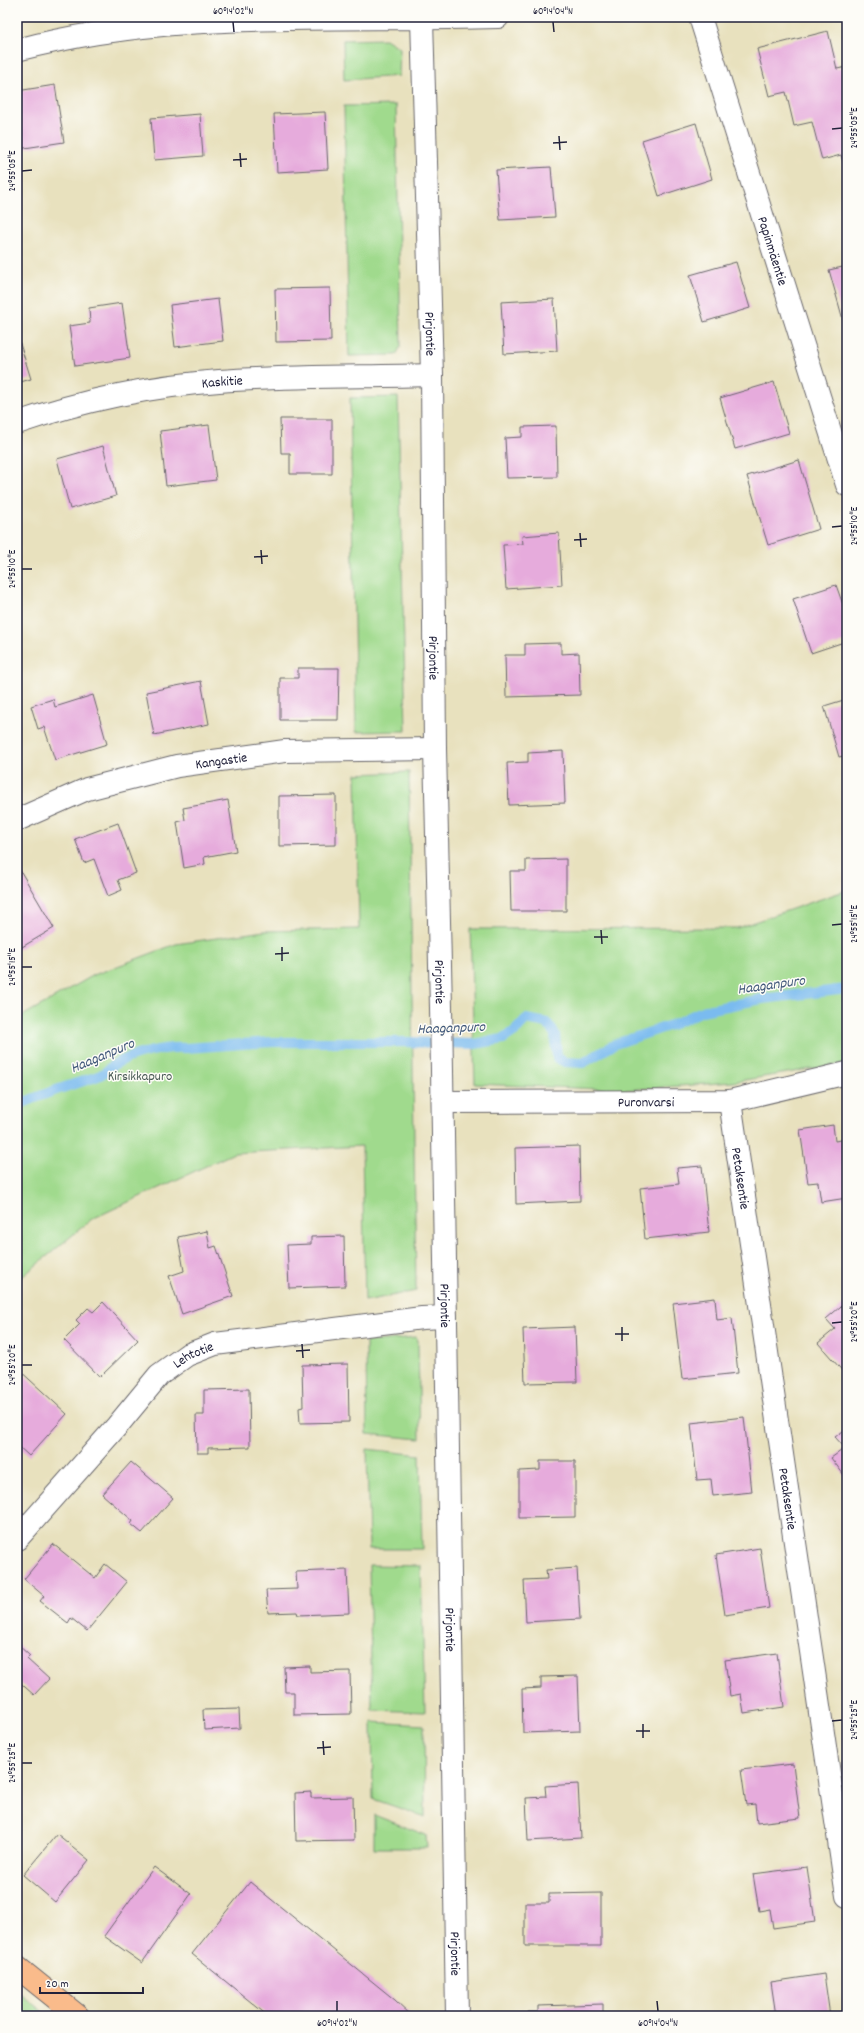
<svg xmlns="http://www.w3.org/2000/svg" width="864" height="2033" font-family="Dekko,sans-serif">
<rect width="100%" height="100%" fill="#fdfcf7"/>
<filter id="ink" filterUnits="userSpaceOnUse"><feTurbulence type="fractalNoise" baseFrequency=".025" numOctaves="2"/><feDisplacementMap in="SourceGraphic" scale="8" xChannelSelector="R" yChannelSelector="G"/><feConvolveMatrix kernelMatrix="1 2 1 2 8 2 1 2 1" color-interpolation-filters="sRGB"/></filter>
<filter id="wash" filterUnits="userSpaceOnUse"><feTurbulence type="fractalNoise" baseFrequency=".012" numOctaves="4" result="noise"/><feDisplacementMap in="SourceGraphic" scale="16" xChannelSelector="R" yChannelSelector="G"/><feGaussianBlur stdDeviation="0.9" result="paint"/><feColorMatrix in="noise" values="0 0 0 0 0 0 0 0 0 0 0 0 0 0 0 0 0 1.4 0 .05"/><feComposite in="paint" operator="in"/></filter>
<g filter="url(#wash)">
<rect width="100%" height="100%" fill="#e8e1be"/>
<g fill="#a0da8d" stroke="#617e64">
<polygon points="386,39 400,48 399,76 344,80 343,40"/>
<polygon points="396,105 401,346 396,355 349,356 344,106"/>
<polygon points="398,397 406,731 356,732 350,398"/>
<polygon points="409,772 416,1291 365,1301 362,1146 234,1153 92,1219 17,1281 17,1019 94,975 176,944 264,931 359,929 356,774"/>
<polygon points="847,890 847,1063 733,1082 624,1090 475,1084 470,929 737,928"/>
<polygon points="416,1337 418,1345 420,1439 367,1434 366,1342"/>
<polygon points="367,1449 420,1455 422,1549 369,1549"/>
<polygon points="369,1565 421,1566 425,1712 372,1710"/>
<polygon points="372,1722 424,1725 425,1817 373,1799"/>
<polygon points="374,1815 426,1835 427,1848 374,1848"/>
<polygon points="17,1991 48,2016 17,2016"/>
</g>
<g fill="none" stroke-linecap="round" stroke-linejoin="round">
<path stroke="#7abbef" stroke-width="10" d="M17,1106C43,1093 70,1086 98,1076C104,1074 109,1068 115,1064C133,1054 166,1046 186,1048L272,1042H406L475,1044L503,1039L515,1031L526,1019L547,1023L555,1034L557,1058L565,1062L583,1063L615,1044L674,1024L702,1011L762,999L847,989"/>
</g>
<g id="blocks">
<g fill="#e6abdc">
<polygon points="828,31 837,69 847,67 847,176 841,155 822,160 812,122 794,126 786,92 769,96 757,49"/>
<polygon points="55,85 64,142 18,149 17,91"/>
<polygon points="325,112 328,169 277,172 274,114"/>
<polygon points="200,114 203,156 154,160 151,118"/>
<polygon points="696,123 712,179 659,196 642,140"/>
<polygon points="551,167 555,217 500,220 496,170"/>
<polygon points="736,262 750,308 704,322 690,275"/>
<polygon points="847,266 847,334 829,270"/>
<polygon points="330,288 331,341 276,342 275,289"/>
<polygon points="218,299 223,341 175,347 170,305"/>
<polygon points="554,299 557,351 504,354 501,302"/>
<polygon points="122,303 130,358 75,366 69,326 90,323 89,308"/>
<polygon points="17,334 31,379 17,383"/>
<polygon points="774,382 789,433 735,449 720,398"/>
<polygon points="280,419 332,419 332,474 290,474 290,453 281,453"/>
<polygon points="209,425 216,480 166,486 160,431"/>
<polygon points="556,426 557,477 507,478 505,438 522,437 522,427"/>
<polygon points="103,446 116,496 70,509 57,459"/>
<polygon points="799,460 819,529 768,545 747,476"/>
<polygon points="559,533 562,585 506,589 503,545 523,544 522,536"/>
<polygon points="836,585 847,616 847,641 811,653 793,599"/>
<polygon points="561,643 561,654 579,653 580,695 506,697 505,655 525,655 525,644"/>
<polygon points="298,668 339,668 338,720 280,720 280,678 298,678"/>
<polygon points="201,681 209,724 154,735 146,692"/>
<polygon points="93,695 107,744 55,760 44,727 38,729 31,706 53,699 55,707"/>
<polygon points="847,699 847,755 839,757 824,706"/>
<polygon points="563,751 565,803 509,805 507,763 528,762 528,753"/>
<polygon points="336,795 336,845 279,846 279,796"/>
<polygon points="228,800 236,851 204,857 205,864 184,868 177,822 185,820 183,808"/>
<polygon points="118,823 136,873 118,880 122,890 108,896 94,859 84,863 75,839"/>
<polygon points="566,859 566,911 511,911 510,871 526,871 526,860"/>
<polygon points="17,865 54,928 17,950"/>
<polygon points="833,1125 835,1141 847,1139 847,1198 821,1202 818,1182 808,1183 800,1130"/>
<polygon points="579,1146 580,1201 516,1204 515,1148"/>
<polygon points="702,1166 709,1232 645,1239 640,1188 679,1184 677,1168"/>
<polygon points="207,1231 210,1248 216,1246 233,1296 182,1314 169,1276 184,1271 178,1237"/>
<polygon points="344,1236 345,1286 289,1288 287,1245 311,1244 311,1237"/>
<polygon points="715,1298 717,1320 732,1318 738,1373 682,1379 673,1303"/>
<polygon points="847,1301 847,1374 846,1375 818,1343 835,1329 826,1319"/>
<polygon points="103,1302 138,1340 100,1377 64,1340 80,1324 76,1320 88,1308 93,1312"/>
<polygon points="575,1327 577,1382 525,1383 523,1329"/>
<polygon points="348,1364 349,1422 300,1423 299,1408 303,1407 302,1365"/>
<polygon points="17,1368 67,1414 29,1456 17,1445"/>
<polygon points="249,1389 250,1447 208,1448 208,1453 197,1453 196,1415 204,1415 204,1390"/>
<polygon points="744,1417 752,1492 713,1496 711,1479 697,1480 691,1423"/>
<polygon points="847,1428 847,1479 831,1458 845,1448 835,1437"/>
<polygon points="540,1461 575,1461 575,1517 519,1518 519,1471 540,1470"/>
<polygon points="131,1462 173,1498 142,1533 131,1524 133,1521 102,1494"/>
<polygon points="53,1544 95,1578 105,1564 127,1582 87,1631 71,1618 68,1623 40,1601 44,1596 24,1579"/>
<polygon points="760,1548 769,1608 725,1615 716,1555"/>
<polygon points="577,1568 580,1619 526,1622 524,1580 547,1579 546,1570"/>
<polygon points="347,1570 349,1613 298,1615 297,1612 268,1613 266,1590 297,1589 296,1572"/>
<polygon points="17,1644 30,1656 27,1659 49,1679 34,1695 17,1680"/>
<polygon points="777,1653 784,1707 744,1713 741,1694 730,1696 725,1660"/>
<polygon points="310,1666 310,1672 350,1671 351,1714 294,1715 294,1692 285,1692 284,1667"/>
<polygon points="578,1676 580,1731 523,1733 522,1689 541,1688 541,1677"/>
<polygon points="239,1709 240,1728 204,1730 203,1710"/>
<polygon points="793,1764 800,1818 757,1823 755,1804 746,1805 741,1770"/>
<polygon points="578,1784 581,1838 528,1841 526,1798 546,1797 545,1786"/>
<polygon points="311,1792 311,1798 353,1797 354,1840 296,1841 295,1793"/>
<polygon points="57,1834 89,1860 55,1902 23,1875"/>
<polygon points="154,1867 191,1894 142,1963 104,1936"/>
<polygon points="807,1867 815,1922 773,1928 770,1909 759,1911 753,1874"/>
<polygon points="250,1882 395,2000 412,2016 268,2016 192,1954"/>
<polygon points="601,1893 601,1946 525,1946 525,1903 549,1903 549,1894"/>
<polygon points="824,1974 830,2016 776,2016 771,1982"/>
<polygon points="603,2004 603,2016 528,2016 528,2012 538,2012 538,2006"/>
</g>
</g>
</g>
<g filter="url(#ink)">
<use href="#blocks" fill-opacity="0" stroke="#676569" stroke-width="1"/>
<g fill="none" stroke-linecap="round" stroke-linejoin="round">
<g stroke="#676569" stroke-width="24">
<g id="minor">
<path id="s1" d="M700,17L847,485"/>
<path id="s2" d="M422,19L432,375L435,749L441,1008L457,2016"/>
<path d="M17,50C173,8 338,22 498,17"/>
<path id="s3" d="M17,423C81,401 151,386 219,381C289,376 361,377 432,375"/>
<path id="s4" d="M17,820L87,789L177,766L285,751L435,749"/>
<path id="s5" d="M730,1101L847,1896"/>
<path id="s6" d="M443,1102L730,1101L847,1073"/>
<path id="s7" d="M17,1539L117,1426L159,1375L187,1355L215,1344L422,1318L446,1317"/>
</g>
</g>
<g stroke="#676569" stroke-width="24">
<polyline id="major" points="17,1967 78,2016"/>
</g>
<use href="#minor" stroke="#fff" stroke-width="22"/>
<use href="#major" stroke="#fabb8b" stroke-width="22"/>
</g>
</g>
<path fill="none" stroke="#22223b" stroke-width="1.5" d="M233,22L234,32M553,22L554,32M832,129L842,128M559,136L560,150M553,143L567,142M240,153L241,167M233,160L247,159M22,171L32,170M832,527L842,526M580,533L581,547M574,540L587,539M261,550L262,564M254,557L268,556M22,569H32M832,925L842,924M601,930L602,944M594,937H608M282,947V961M275,954L289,953M22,967H32M832,1323L842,1322M622,1327V1341M615,1334H629M302,1344L303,1358M296,1351L310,1350M22,1365H32M832,1721L842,1720M643,1724V1738M636,1731H650M323,1741L324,1755M317,1748L331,1747M22,1763H32M337,2001V2011M657,2001L658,2011"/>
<g text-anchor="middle" stroke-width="3" stroke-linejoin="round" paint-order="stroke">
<g font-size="14" fill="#22223b" stroke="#fdfcf7">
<text dy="5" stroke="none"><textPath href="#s1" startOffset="245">Papinmäentie</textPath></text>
<text dy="5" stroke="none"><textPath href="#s2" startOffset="315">Pirjontie</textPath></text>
<text dy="5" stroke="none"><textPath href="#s3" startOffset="210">Kaskitie</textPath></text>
<text dy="5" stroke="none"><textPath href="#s2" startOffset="639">Pirjontie</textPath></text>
<text dy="5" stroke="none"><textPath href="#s4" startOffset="214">Kangastie</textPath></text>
<text dy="5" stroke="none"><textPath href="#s2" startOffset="963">Pirjontie</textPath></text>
<text dy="5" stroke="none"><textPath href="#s6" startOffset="203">Puronvarsi</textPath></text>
<text dy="5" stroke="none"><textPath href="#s5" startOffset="78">Petaksentie</textPath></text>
<text dy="5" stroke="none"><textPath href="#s2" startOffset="1287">Pirjontie</textPath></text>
<text dy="5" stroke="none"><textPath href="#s7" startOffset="257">Lehtotie</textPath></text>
<text dy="5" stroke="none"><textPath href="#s5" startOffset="402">Petaksentie</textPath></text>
<text dy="5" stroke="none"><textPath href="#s2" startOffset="1611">Pirjontie</textPath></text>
<text dy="5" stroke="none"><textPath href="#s2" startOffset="1935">Pirjontie</textPath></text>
</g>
<g font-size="14" fill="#485954" stroke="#fdfcf7">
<text x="140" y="1080">Kirsikkapuro</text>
</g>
<g font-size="15" font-style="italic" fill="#41587a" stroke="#fdfcf7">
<text transform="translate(771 984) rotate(-8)" y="5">Haaganpuro</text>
<text transform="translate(451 1027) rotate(-2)" y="5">Haaganpuro</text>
<text transform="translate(102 1055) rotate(-23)" y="5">Haaganpuro</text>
</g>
</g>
<rect width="864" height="2033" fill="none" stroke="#fdfcf7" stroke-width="44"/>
<path d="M40 1987v6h103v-6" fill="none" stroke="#22223b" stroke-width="2"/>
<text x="46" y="1987" font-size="12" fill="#22223b" stroke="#fdfcf7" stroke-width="3" paint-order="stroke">20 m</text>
<rect x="22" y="22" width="820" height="1989" fill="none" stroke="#22223b" stroke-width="1.5"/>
<g font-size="10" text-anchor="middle" fill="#22223b">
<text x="233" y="14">60°14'02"N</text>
<text x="553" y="14">60°14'04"N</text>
<text transform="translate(853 128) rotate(-90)" y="4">24°55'05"E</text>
<text transform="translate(11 171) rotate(-90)" y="4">24°55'05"E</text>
<text transform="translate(853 526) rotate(-90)" y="4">24°55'10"E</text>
<text transform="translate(11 569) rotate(-90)" y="4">24°55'10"E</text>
<text transform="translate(853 924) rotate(-90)" y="4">24°55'15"E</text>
<text transform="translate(11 967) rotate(-90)" y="4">24°55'15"E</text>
<text transform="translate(853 1322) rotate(-90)" y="4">24°55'20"E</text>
<text transform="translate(11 1365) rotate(-90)" y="4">24°55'20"E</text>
<text transform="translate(853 1720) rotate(-90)" y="4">24°55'25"E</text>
<text transform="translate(11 1763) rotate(-90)" y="4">24°55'25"E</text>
<text x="337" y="2026">60°14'02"N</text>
<text x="658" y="2026">60°14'04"N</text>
</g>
</svg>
